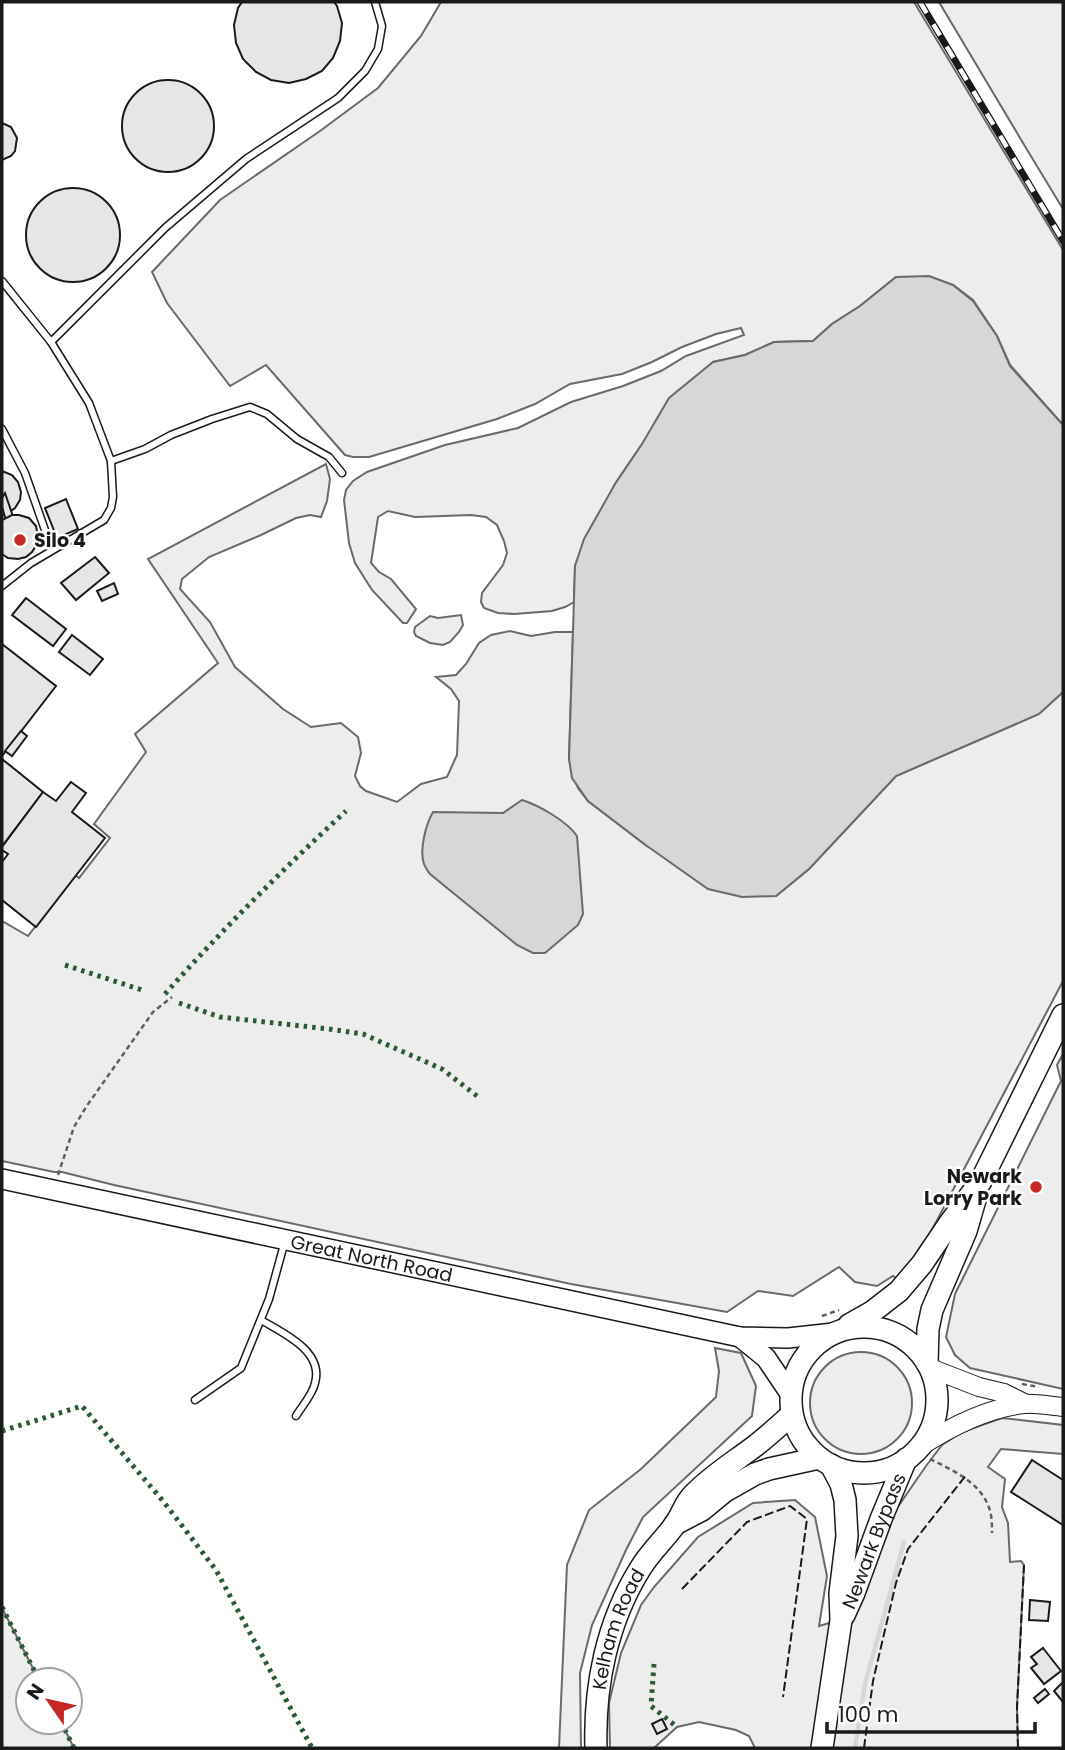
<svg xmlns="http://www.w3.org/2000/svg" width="1065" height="1750" font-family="Poppins,sans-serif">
<rect width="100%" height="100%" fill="#fff"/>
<g fill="#ededed" stroke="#6a6a6a" stroke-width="2">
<polygon points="441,2 914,2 1063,250 1063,425 1010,365 997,336 973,300 953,285 896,277 860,306 832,324 813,341 774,342 745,355 713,362 642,444 615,484 575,566 574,602 565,607 552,611 514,614 498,613 484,608 481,602 482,593 503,565 507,553 504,541 497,525 486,517 471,515 415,517 388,511 378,517 371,563 379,572 391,579 416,609 407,623 403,623 372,590 355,563 349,543 344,500 346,490 353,481 367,472 445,445 518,428 571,402 623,386 661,371 686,356 744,335 741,328 716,334 682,347 652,362 622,374 570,384 535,404 497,419 369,457 353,457 345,455 266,365 230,386 167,303 152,272 220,200 320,131 378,88 421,36"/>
<polygon points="939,2 1063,2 1063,209 1026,148"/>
<polygon points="326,464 330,479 327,501 321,517 310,515 296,518 261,535 209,557 182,579 180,589 210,622 235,667 283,709 311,727 341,723 358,737 361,753 355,776 360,786 366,791 397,802 421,784 447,777 457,755 459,701 451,689 436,677 456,675 466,664 479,643 491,635 510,631 531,636 555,632 573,632 569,759 578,788 588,801 647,846 776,896 809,869 896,776 1039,714 1063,692 1063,981 923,1247 896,1278 893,1276 877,1286 855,1282 839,1267 793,1296 758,1291 727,1312 571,1284 114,1185 62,1172 54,1172 2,1161 2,921 28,936 75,875 79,878 110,838 94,824 146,752 135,734 218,663 148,559"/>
<polygon points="461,615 463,625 459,632 450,642 443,645 430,643 416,636 414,632 415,627 430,616 438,618"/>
<polygon points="1063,1054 1063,1389 970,1368 955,1355 946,1337 955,1294 1061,1081 1057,1065"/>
<polygon points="715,1348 741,1353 756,1386 752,1416 643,1517 626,1550 592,1625 580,1673 581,1748 559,1748 567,1565 589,1510 641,1469 716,1397 719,1371"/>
<circle cx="861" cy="1403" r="51"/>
<polygon points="1002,1418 1063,1425 1063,1454 1001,1449 988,1467 1005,1479 1002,1507 1008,1523 1010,1562 1021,1561 1024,1565 1017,1707 1018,1748 755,1748 749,1736 736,1730 699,1722 677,1727 654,1748 610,1748 609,1703 621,1653 641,1605 654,1587 698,1537 753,1503 795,1500 815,1517 827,1576 819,1626 856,1615 871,1568 895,1511 926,1466 942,1445 962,1432"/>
<polygon points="2,1608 39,1680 28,1680 28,1722 61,1722 74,1748 2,1748"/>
</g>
<g fill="#d7d7d7" stroke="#6a6a6a" stroke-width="2">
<polygon points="929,276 953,285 973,301 997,336 1010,366 1063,425 1063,692 1039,714 896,776 809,869 776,896 742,897 708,889 647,846 588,801 572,778 569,759 575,566 584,539 615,484 642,444 669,398 713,362 745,355 774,342 813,341 832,324 860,306 896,277"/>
<path d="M522,800C538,805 567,821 577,836L583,914L578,925L545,953H533L517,945L430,874C429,873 424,865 424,864C419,850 426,824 433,812L503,813Z"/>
</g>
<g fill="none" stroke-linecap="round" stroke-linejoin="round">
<polyline stroke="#d7d7d7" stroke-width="4.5" points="855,1748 865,1684 904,1542"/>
</g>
<g fill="#e6e6e6" stroke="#1a1a1a" stroke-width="2">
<polygon points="242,2 334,2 337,6 342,23 340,41 333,58 322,71 306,79 289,83 271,80 256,72 243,59 236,43 234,25 238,8"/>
<circle cx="168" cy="126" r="46"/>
<polygon points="2,123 11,127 17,138 15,151 11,156 2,160"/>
<circle cx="73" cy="235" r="47"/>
<polygon points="2,471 12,475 18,482 21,492 20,500 15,508 8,513 2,515"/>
<polygon points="5,493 20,537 12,540 2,507 2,498"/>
<polygon points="66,499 78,529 57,538 45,508"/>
<polygon points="12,515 19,515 29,518 36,526 38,536 37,544 32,552 26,557 18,559 8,558 2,554 2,520"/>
<polygon points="95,557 109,573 76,600 61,583"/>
<polygon points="114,583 118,594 102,601 97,591"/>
<polygon points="26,598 66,629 53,646 12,615"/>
<polygon points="72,635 103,659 90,675 59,652"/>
<polygon points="2,644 56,686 2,756"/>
<polygon points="21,731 27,736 12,756 5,751"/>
<polygon points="2,759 43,792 3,845 2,843"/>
<polygon points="71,782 86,793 72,812 105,838 36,927 2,900 2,862 8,854 2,850 2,847 43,792 56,801"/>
<polygon points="1032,1460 1063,1480 1063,1525 1011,1492"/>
<polygon points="1030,1600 1050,1602 1048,1621 1029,1620"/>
<polygon points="1043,1648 1061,1671 1044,1684 1031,1668 1037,1664 1031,1657"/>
<polygon points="1063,1682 1063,1702 1054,1691"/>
<polygon points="1045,1689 1049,1694 1038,1703 1034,1698"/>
<polygon points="662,1719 667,1729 657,1734 652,1724"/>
</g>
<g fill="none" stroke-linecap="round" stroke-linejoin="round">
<g stroke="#1a1a1a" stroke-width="9">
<g id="service">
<polyline points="2,281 51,342 89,403 111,461 113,497 111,508 104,520 31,563 2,586"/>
<polyline points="51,342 165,228 246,159 338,98 365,71 378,49 382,26 375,2"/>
<polyline points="2,429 25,473 52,550"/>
<polyline points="111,461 145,449 171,435 212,419 250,407 267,414 297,439 329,457 342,473"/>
<path d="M261,1320C283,1333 324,1351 315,1383C313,1394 302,1406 296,1416"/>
<polyline points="195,1400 241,1368 269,1299 285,1241"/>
</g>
</g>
<g stroke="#1a1a1a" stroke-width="20">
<g id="secondary">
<polyline points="930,1368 979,1387 1004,1393 1026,1404"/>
<path d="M921,1446C952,1426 987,1408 1024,1404C1036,1403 1051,1406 1063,1407"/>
</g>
</g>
<g stroke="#1a1a1a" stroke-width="22">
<g id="primary">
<path id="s1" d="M2,1179L740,1337L788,1338L834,1333"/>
<polyline points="740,1337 766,1358 791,1395"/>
</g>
</g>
<g stroke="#1a1a1a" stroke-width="24">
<g id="trunk">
<polyline points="849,1325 872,1312 899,1291 922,1264 949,1224 981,1181 1063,1015"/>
<circle cx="864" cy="1400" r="73"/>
<polyline points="927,1363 928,1329 932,1310 966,1231 977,1193"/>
<polyline points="675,1524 702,1510 725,1491 755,1474 769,1469 819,1458"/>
<path id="s2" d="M844,1615L854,1593L881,1519L906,1459"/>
<path id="s3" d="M596,1748C594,1686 607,1622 640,1569C650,1552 665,1539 676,1523C682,1514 685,1503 693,1495C711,1476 734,1462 755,1446C768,1436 780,1425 792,1414"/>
<polyline points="822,1748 841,1620 840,1593 847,1536 845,1500 841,1484 831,1465"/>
</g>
</g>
<g stroke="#5f5f5f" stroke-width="2.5" stroke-dasharray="5 3.5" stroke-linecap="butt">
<polyline points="58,1175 74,1127 86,1107 153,1012 172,997"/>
<polyline points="822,1316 839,1310"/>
<polyline points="1022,1384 1039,1387"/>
<path d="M930,1459C952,1470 978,1481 988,1505C992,1514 992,1524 992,1533"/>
</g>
<use href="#service" stroke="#fff" stroke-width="6"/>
<use href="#secondary" stroke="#fff" stroke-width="18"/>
<use href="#primary" stroke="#fff" stroke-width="19"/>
<use href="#trunk" stroke="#fff" stroke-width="21"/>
<g stroke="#1a1a1a" stroke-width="7">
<polyline id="rail" points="920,2 1063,241"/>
</g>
<use href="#rail" stroke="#fff" stroke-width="4.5" stroke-dasharray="13" stroke-linecap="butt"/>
<g stroke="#2b5a34" stroke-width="5" stroke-dasharray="3.5 5" stroke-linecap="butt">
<polyline points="65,965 145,991"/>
<path d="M165,994C222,930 283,869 346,811"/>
<polyline points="179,1003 220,1017 329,1029 363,1034 442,1069 477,1096"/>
<polyline points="2,1431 82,1406 163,1501 216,1570 312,1748"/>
<polyline points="2,1607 39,1680"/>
<polyline points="654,1664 651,1706 677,1727"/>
<polyline points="61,1722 74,1748"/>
</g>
<g stroke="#1a1a1a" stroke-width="2" stroke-dasharray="9 3.5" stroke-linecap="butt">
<polyline points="682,1589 747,1522 790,1506 807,1519 783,1697"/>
<polyline points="864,1748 873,1681 896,1583 908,1549 967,1474"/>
<polyline points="1018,1748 1017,1708 1024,1565"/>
</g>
</g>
<g fill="#c62828" stroke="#fff" stroke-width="2.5">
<circle cx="20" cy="540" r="7"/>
<circle cx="1036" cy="1187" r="7"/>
</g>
<g text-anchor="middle" stroke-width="5" stroke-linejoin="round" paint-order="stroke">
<g font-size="19" font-weight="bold" fill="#1a1a1a" stroke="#fff" text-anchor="start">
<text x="34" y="547">Silo 4</text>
<text x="1022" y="1183" text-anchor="end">Newark<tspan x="1022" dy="22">Lorry Park</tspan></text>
</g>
<g font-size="19" fill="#1a1a1a" stroke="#fff">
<text dy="7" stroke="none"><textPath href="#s1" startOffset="378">Great North Road</textPath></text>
<text dy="7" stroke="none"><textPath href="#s2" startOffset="80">Newark Bypass</textPath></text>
<text dy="7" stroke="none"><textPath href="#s3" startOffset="122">Kelham Road</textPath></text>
</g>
</g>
<rect width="1065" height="1750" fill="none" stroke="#1a1a1a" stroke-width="7"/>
<g transform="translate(49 1701) rotate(304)"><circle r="33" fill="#ffffff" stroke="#a3a3a3" stroke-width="2"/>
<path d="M0-5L12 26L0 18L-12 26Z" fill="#c62828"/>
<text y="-10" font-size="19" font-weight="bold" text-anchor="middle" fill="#1a1a1a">N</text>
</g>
<path d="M827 1722v10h208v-10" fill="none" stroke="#1a1a1a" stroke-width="3.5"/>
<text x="838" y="1722" font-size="21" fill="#1a1a1a" stroke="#ffffff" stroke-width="5" paint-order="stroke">100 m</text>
</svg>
